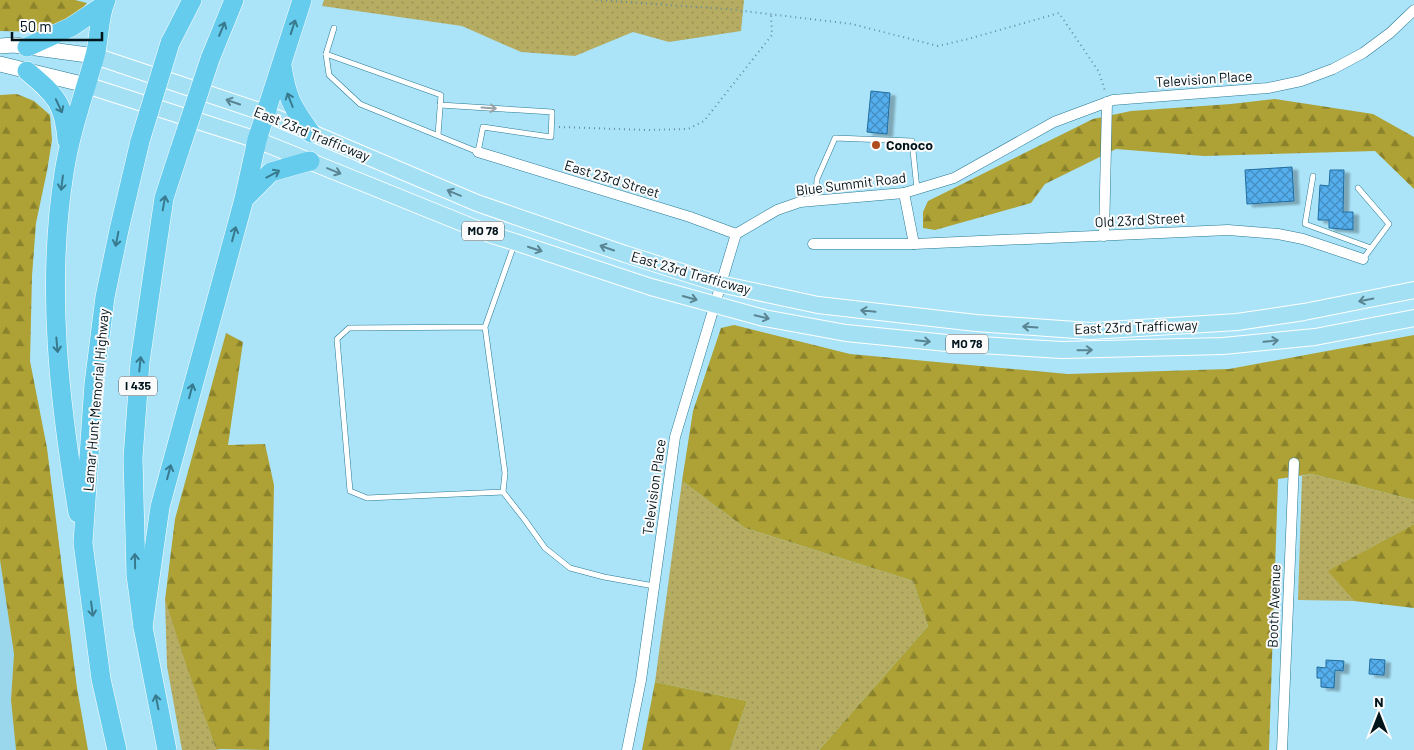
<svg xmlns="http://www.w3.org/2000/svg" width="1414" height="750" font-family="Barlow,sans-serif">
<defs>
<pattern id="grass-dots" width="8" height="8" patternUnits="userSpaceOnUse" patternTransform="scale(1.25)"><rect width="8" height="8" fill="#b6ad63"/><path d="M2 2h.1M6 6h.1" fill="none" stroke="#9b9455" stroke-width="1.8" stroke-linecap="round"/></pattern>
<pattern id="forest-firs" width="22" height="20" patternUnits="userSpaceOnUse" patternTransform="scale(1.25)"><rect width="22" height="20" fill="#aea135"/><path d="M5 1l3.5 6h-7zM16 11l3.5 6h-7z" fill="#8b822c"/></pattern>
<pattern id="building-cross-hatch" width="8" height="8" patternUnits="userSpaceOnUse" patternTransform="scale(1.25)"><rect width="8" height="8" fill="#55afee"/><path d="M0 0l8 8M0 8l8-8" fill="none" stroke="#448dc0"/></pattern>
<filter id="shadow"><feDropShadow dx="5.5" dy="3" stdDeviation="1" flood-color="#0004"/></filter>
</defs>
<rect width="100%" height="100%" fill="#abe4f9"/>
<polygon fill="#9ad6ec" points="0,560 14,654 11,700 16,750 0,750"/>
<g fill="url(#grass-dots)">
<polygon points="324,0 744,0 741,31 669,42 633,32 575,56 521,52 462,26 322,6"/>
<polygon points="1312,474 1414,500 1414,524 1329,571 1354,601 1298,600 1302,476"/>
<polygon points="682,481 745,528 913,581 928,626 819,750 730,750 747,701 655,682"/>
<polygon points="165,600 216,749 221,750 182,750 167,666"/>
</g>
<g fill="url(#forest-firs)">
<polygon points="0,0 75,0 87,3 78,14 45,32 0,31"/>
<polygon points="17,94 34,101 50,115 52,140 47,171 36,223 32,276 30,361 47,448 77,688 88,750 16,750 11,700 14,654 0,560 0,95"/>
<polygon points="1275,99 1373,114 1414,137 1414,189 1375,151 1204,156 1116,149 1045,184 1031,203 935,230 923,228 923,212 928,201 1093,119 1131,111 1231,104"/>
<polygon points="734,325 850,354 1068,374 1229,369 1414,335 1414,500 1312,474 1278,479 1269,750 819,750 928,626 913,581 745,528 682,481 693,411 721,328"/>
<polygon points="226,333 243,342 228,445 265,444 274,485 269,750 216,749 186,664 165,600 175,519"/>
<polygon points="1414,524 1414,608 1354,601 1328,571"/>
<polygon points="655,682 747,701 730,750 642,750"/>
</g>
<g fill="url(#building-cross-hatch)" stroke="#206c9e" filter="url(#shadow)">
<polygon points="871,91 890,93 887,134 867,132"/>
<polygon points="1292,167 1294,201 1247,204 1245,170"/>
<polygon points="1330,170 1344,170 1343,212 1353,212 1353,230 1330,228 1329,228 1329,220 1318,220 1320,185 1329,186"/>
<polygon points="1370,659 1385,660 1384,675 1369,674"/>
<polygon points="1326,660 1344,661 1343,671 1335,670 1334,688 1321,687 1321,678 1317,678 1317,667 1326,668"/>
</g>
<g fill="none" stroke-linecap="round" stroke-linejoin="round">
<g stroke="#277992" stroke-width="6">
<g id="lane">
<polyline points="334,28 326,54 329,75 360,104 478,152 483,127 551,137 552,112 440,105"/>
<polyline points="326,54 441,95 438,135"/>
<polyline points="1313,176 1305,224 1371,248"/>
<polyline points="1358,188 1389,224 1363,259"/>
<polyline points="816,200 817,179 835,138 912,141 917,189"/>
<polyline points="485,327 505,473 503,492 367,498 350,491 337,339 349,328 485,327 514,245"/>
<polyline points="503,492 525,520 545,548 570,568 604,577 654,586"/>
</g>
</g>
<g stroke="#277992" stroke-width="11">
<g id="street">
<polyline points="478,152 690,217 736,234"/>
<polyline points="904,193 914,244"/>
<polyline points="736,234 777,210 800,202 904,193 954,178 1054,122 1113,100 1268,88 1301,81 1333,69 1363,53 1390,33 1414,10"/>
<polyline points="1104,236 1107,102"/>
<polyline points="813,244 914,244 1228,230 1278,234 1303,239 1363,259"/>
<polyline points="627,750 641,680 675,437 736,234"/>
<polyline points="1282,750 1294,463"/>
</g>
</g>
<g stroke="#277992" stroke-width="16">
<g id="secondary">
<polyline points="0,46 14,45 95,56"/>
<polyline points="0,64 86,85"/>
</g>
</g>
<g stroke="#fff" stroke-width="18">
<g id="primary">
<polyline points="95,56 265,113 477,203 625,254 720,284 818,305 976,323 1090,331 1237,322 1304,312 1414,290"/>
<polyline points="86,85 257,140 492,235 515,242 651,287 764,318 846,333 947,343 1062,350 1223,346 1315,337 1414,318"/>
</g>
</g>
<g stroke="#fff" stroke-width="20">
<g id="highway">
<polyline points="170,43 192,0"/>
<polyline points="27,47 71,27 104,5"/>
<polyline points="210,59 234,0"/>
<path d="M282,66C287,98 292,107 311,133"/>
<path d="M27,71C55,95 64,102 67,140"/>
<polyline points="244,199 271,172 310,161"/>
<path d="M78,513C59,400 46,286 64,173C70,134 83,97 94,59C100,40 98,18 106,0"/>
<polyline points="143,627 160,507 244,199 257,140 302,0"/>
<polyline points="117,750 101,679 83,543 94,384 105,297 119,230 140,141"/>
<polyline points="167,750 143,627 136,575 133,458 140,362 155,259 164,198 180,149"/>
</g>
</g>
<g stroke="#648e9d" stroke-width="2" stroke-dasharray="1 4" stroke-linecap="butt">
<polyline points="596,0 727,9 852,24 938,46 968,39 1059,13 1099,72 1105,91"/>
<polyline points="559,127 648,130 688,129 704,121 772,35 771,15"/>
</g>
<use href="#lane" stroke="#fff" stroke-width="5"/>
<use href="#street" stroke="#fff" stroke-width="10"/>
<use href="#secondary" stroke="#fff" stroke-width="15"/>
<use href="#primary" stroke="#a3e0f4" stroke-width="16"/>
<use href="#highway" stroke="#66cced" stroke-width="19"/>
<g stroke="#fff" stroke-width="20" stroke-linecap="butt">
<g id="highway-bridge">
<polyline points="140,141 170,43"/>
<polyline points="180,149 210,59"/>
</g>
</g>
<use href="#highway-bridge" stroke="#66cced" stroke-width="19"/>
</g>
<defs><path id="oneway-shaft" d="M-6 0H5M1.5-3L5.5 0L1.5 3" fill="none" stroke-width="1.6" stroke-linecap="round" stroke-linejoin="round" transform="scale(1.25)"/></defs>
<g stroke="#38798e">
<use href="#oneway-shaft" transform="translate(293 27) rotate(-72)"/>
<use href="#oneway-shaft" transform="translate(222 29) rotate(-67)"/>
<use href="#oneway-shaft" transform="translate(290 100) rotate(-111)"/>
<use href="#oneway-shaft" transform="translate(59 106) rotate(65)"/>
<use href="#oneway-shaft" transform="translate(273 174) rotate(-28)"/>
<use href="#oneway-shaft" transform="translate(62 183) rotate(97)"/>
<use href="#oneway-shaft" transform="translate(164 203) rotate(-80)"/>
<use href="#oneway-shaft" transform="translate(234 234) rotate(-75)"/>
<use href="#oneway-shaft" transform="translate(117 239) rotate(101)"/>
<use href="#oneway-shaft" transform="translate(57 345) rotate(85)"/>
<use href="#oneway-shaft" transform="translate(140 364) rotate(-84)"/>
<use href="#oneway-shaft" transform="translate(191 391) rotate(-75)"/>
<use href="#oneway-shaft" transform="translate(169 472) rotate(-75)"/>
<use href="#oneway-shaft" transform="translate(135 561) rotate(-91)"/>
<use href="#oneway-shaft" transform="translate(92 609) rotate(83)"/>
<use href="#oneway-shaft" transform="translate(157 702) rotate(-101)"/>
</g>
<g stroke="#5a8492">
<use href="#oneway-shaft" transform="translate(233 102) rotate(-161)"/>
<use href="#oneway-shaft" transform="translate(334 171) rotate(22)"/>
<use href="#oneway-shaft" transform="translate(454 193) rotate(-157)"/>
<use href="#oneway-shaft" transform="translate(607 248) rotate(-161)"/>
<use href="#oneway-shaft" transform="translate(535 249) rotate(18)"/>
<use href="#oneway-shaft" transform="translate(690 298) rotate(16)"/>
<use href="#oneway-shaft" transform="translate(1366 300) rotate(169)"/>
<use href="#oneway-shaft" transform="translate(868 311) rotate(-174)"/>
<use href="#oneway-shaft" transform="translate(762 317) rotate(13)"/>
<use href="#oneway-shaft" transform="translate(1030 327) rotate(-176)"/>
<use href="#oneway-shaft" transform="translate(923 341) rotate(6)"/>
<use href="#oneway-shaft" transform="translate(1271 341) rotate(-6)"/>
<use href="#oneway-shaft" transform="translate(1085 350) rotate(-1)"/>
</g>
<use stroke="#99a1a4" href="#oneway-shaft" transform="translate(489 108) rotate(4)"/>
<circle fill="#b04b1d" stroke="#fbfbfb" stroke-width="2" cx="876" cy="145" r="5"/>
<g text-anchor="middle" stroke-width="4" stroke-linejoin="round" paint-order="stroke">
<g fill="#fbfbfb" stroke="#4b595e" stroke-width="1">
<rect x="462" y="221.5" width="42" height="19" rx="4"/>
<rect x="946" y="334.5" width="42" height="19" rx="4"/>
<rect x="119" y="376.5" width="38" height="19" rx="4"/>
</g>
<g font-size="12" font-weight="bold" fill="#00141b">
<text x="483" y="235">MO 78</text>
<text x="967" y="348">MO 78</text>
<text x="138" y="390">I 435</text>
</g>
<g font-size="14" fill="#00141b" stroke="#fbfbfb">
<text transform="translate(1204 79) rotate(-4)" y="5">Television Place</text>
<text transform="translate(312 134) rotate(22)" y="5">East 23rd Trafficway</text>
<text transform="translate(612 179) rotate(17)" y="5">East 23rd Street</text>
<text transform="translate(851 184) rotate(-7)" y="5">Blue Summit Road</text>
<text transform="translate(1140 220) rotate(-3)" y="5">Old 23rd Street</text>
<text transform="translate(691 273) rotate(16)" y="5">East 23rd Trafficway</text>
<text transform="translate(1136 327) rotate(-2)" y="5">East 23rd Trafficway</text>
<text transform="translate(96 400) rotate(-85)" y="5">Lamar Hunt Memorial Highway</text>
<text transform="translate(654 487) rotate(-82)" y="5">Television Place</text>
<text transform="translate(1274 606) rotate(-88)" y="5">Booth Avenue</text>
</g>
<g font-size="14" font-weight="bold" fill="#00141b" stroke="#fbfbfb" text-anchor="start">
<text x="886" y="150">Conoco</text>
</g>
</g>
<g transform="translate(1379 715)" stroke="#fbfbfb" stroke-width="4" paint-order="stroke">
<path d="M0-4L9 19L0 12L-9 19Z" fill="#00141b"/>
<text y="-8" font-size="14" font-weight="bold" text-anchor="middle" fill="#00141b">N</text>
</g>
<path d="M12 32v8h90v-8" fill="none" stroke="#00141b" stroke-width="2.5"/>
<text x="20" y="32" font-size="15" fill="#00141b" stroke="#fbfbfb" stroke-width="4" paint-order="stroke">50 m</text>
</svg>
